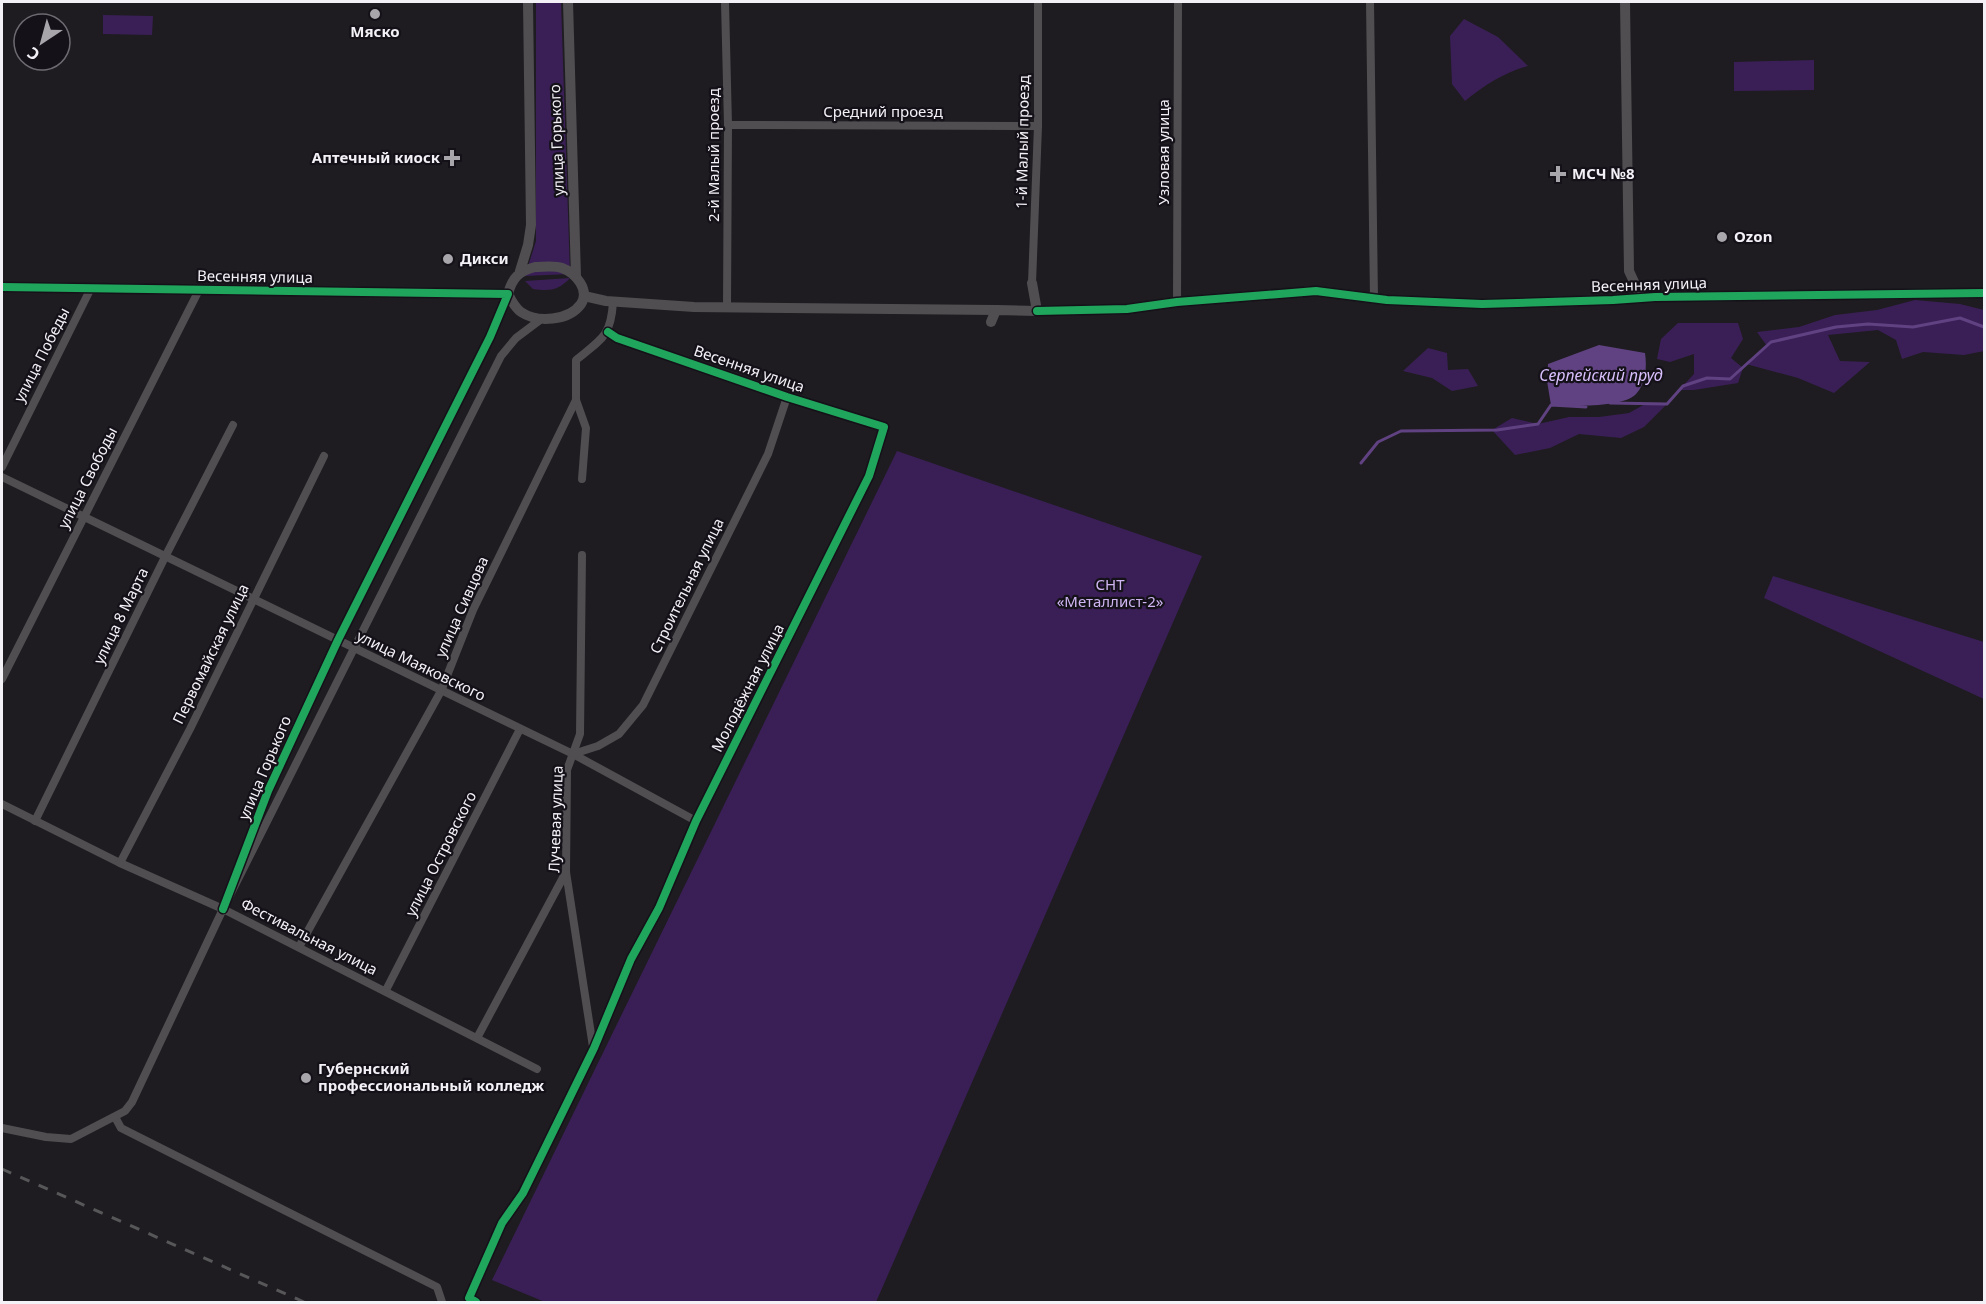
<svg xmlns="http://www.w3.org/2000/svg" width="1986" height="1304" font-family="'Noto Sans',sans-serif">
<rect width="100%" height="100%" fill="#1e1c20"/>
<g fill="#3a1f56">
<polygon points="536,2 561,2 570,274 525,276 536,241"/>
<polygon points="103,15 153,16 152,35 103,34"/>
<path d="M1464,19L1498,37L1528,66C1503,73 1485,85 1465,101L1452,84L1450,36Z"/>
<polygon points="1814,60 1814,90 1734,91 1734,62"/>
<path d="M570,278C558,291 549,291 533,289L525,281Z"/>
<polygon points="1915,300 1960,304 1984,310 1984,351 1964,355 1923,352 1902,359 1896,340 1878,330 1828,335 1840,361 1870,362 1834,393 1798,378 1746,364 1767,346 1757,332 1799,327 1835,315 1877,310"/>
<polygon points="1678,323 1738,323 1743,339 1731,358 1743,368 1738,383 1694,390 1679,390 1694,374 1694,354 1670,362 1657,359 1661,339"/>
<polygon points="1428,348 1447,353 1448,370 1468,369 1478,386 1452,391 1432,378 1403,371"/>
<polygon points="1647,403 1667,404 1644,427 1621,438 1579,434 1550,448 1515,455 1492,430 1512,418 1538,424 1569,417 1599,417 1629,413"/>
<polygon points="897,451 1202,556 876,1302 545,1302 492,1280"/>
<polygon points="1773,576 1984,642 1984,699 1764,598"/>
</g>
<path fill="#604282" d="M1599,345L1645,353C1647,367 1646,383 1636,394C1623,408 1570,406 1551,405L1547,381L1548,364Z"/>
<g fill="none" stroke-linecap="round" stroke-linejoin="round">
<g stroke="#604282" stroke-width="3">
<polyline points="1610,403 1667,404 1683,386 1707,378 1730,379 1771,342 1836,327 1868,324 1913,327 1960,318 1984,327"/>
<polyline points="1361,463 1378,442 1401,431 1497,430 1538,424 1551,405 1586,407"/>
</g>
<g stroke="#504e51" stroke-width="8">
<polyline points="725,2 728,125 727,307"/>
<polyline points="1370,2 1374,299"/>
<polyline points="728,125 1038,126"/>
<polyline points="1032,283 1038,126 1038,2"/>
<polyline points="1177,302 1178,2"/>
<polyline points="2,467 91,288"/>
<polyline points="2,477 573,754 696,821"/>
<path d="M582,479L586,428L576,400V360C602,339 611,336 613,302"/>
<polyline points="582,555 580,734 567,770 566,872 593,1047"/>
<polyline points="2,679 199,290"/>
<polyline points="573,754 598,746 619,734 643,705 768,454 787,397"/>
<polyline points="2,804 120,863 223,909 537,1069"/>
<polyline points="35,821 165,557 233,425"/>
<polyline points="120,863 190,729 324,456"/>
<polyline points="239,869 268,791 338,640 490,337 508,294"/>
<polyline points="299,947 441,691 473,610 576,400"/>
<polyline points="386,990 520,729"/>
<polyline points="477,1038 566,872"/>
<polyline points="115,1117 121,1128 437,1287 442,1302"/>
<polyline points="2,1128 46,1137 71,1139 125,1111 132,1102 223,909 501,356 516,338 540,320"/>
<polyline points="476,1302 469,1298 502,1223 523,1193 594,1048 631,959 659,908 696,821 869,476 884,427 787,397 617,338 608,332"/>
</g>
<g stroke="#504e51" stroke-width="10">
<polyline points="568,2 576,277"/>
<polyline points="1625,2 1629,271 1641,297"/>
<path d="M535,267C543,267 554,265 562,268C576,273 590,290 581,304C569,321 537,323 521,312C515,308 511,300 508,294C512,278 519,271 535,267Z"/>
<polyline points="520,271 528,245 531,225 528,2"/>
<polyline points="2,287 508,294"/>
<polyline points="584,296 606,301 694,307 996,310"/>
<polyline points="1037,311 1127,309 1177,302 1316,291 1387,300 1482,304 1613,300 1655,297 1984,293"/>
<polyline points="991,322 996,310 1037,311 1032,283"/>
</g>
<polyline stroke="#575658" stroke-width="3" stroke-dasharray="10 10" stroke-linecap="butt" points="2,1169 304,1302"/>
<g stroke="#141119" stroke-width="11">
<g id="cycleway">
<polyline points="2,287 508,294 490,337 338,640 268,791 223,909"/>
<polyline points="1037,311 1127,309 1177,302 1316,291 1387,300 1482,304 1613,300 1655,297 1984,293"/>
<polyline points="476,1302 469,1298 502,1223 523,1193 594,1048 631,959 659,908 696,821 869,476 884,427 787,397 617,338 608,332"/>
</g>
</g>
<use href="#cycleway" stroke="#20a55d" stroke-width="8"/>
</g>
<g fill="#a8a6ab" stroke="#141119" stroke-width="2">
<circle cx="375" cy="14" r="6"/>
<path d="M449 149h6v6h6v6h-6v6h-6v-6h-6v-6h6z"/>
<path d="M1555 165h6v6h6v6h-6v6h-6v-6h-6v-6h6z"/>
<circle cx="1722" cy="237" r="6"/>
<circle cx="448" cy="259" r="6"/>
<circle cx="306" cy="1078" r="6"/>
</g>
<g text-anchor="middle" stroke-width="4.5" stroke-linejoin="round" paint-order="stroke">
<g font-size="15" font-weight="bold" fill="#f3f0f6" stroke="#141119" text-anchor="start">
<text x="375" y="37" text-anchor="middle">Мяско</text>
<text x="440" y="163" text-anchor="end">Аптечный киоск</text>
<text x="1572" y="179">МСЧ №8</text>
<text x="1734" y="242">Ozon</text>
<text x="460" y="264">Дикси</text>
<text x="318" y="1074">Губернский<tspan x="318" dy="17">профессиональный колледж</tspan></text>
</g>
<g font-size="15" fill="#f3f0f6" stroke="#141119">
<text x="883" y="117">Средний проезд</text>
<text transform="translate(557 140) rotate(-92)" y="5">улица Горького</text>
<text transform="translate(1023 142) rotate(-89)" y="5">1-й Малый проезд</text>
<text transform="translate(1164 152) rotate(-90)" y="5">Узловая улица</text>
<text transform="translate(714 155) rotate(-90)" y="5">2-й Малый проезд</text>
<text transform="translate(255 277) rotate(1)" y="5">Весенняя улица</text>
<text transform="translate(1649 285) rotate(-2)" y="5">Весенняя улица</text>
<text transform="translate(42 355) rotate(-63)" y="5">улица Победы</text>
<text transform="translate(749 369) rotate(19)" y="5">Весенняя улица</text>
<text transform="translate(88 478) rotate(-63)" y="5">улица Свободы</text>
<text transform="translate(687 586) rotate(-64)" y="5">Строительная улица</text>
<text transform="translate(462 607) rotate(-66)" y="5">улица Сивцова</text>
<text transform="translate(121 616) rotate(-64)" y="5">улица 8 Марта</text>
<text transform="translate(211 654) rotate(-64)" y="5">Первомайская улица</text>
<text transform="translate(421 666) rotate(26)" y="5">улица Маяковского</text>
<text transform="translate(748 688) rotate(-63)" y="5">Молодёжная улица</text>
<text transform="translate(265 768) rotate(-67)" y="5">улица Горького</text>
<text transform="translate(556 819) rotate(-88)" y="5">Лучевая улица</text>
<text transform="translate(441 854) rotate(-63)" y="5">улица Островского</text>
<text transform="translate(309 937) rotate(27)" y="5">Фестивальная улица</text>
</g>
<g font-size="15" fill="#cfb6f2" stroke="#141119">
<text x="1110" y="590">СНТ<tspan x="1110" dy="17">«Металлист-2»</tspan></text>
</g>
<g font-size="16" font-style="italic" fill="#d9c0fd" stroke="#141119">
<text x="1601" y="381">Серпейский пруд</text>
</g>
</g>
<rect width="1986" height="1304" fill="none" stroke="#f3f0f6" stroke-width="6"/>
<g transform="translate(42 42) rotate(216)"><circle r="28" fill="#141119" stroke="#6d6a71" stroke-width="1.5"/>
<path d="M0-4.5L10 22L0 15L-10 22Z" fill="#a8a6ab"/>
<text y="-9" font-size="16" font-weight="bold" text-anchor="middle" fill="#f3f0f6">С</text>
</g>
</svg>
